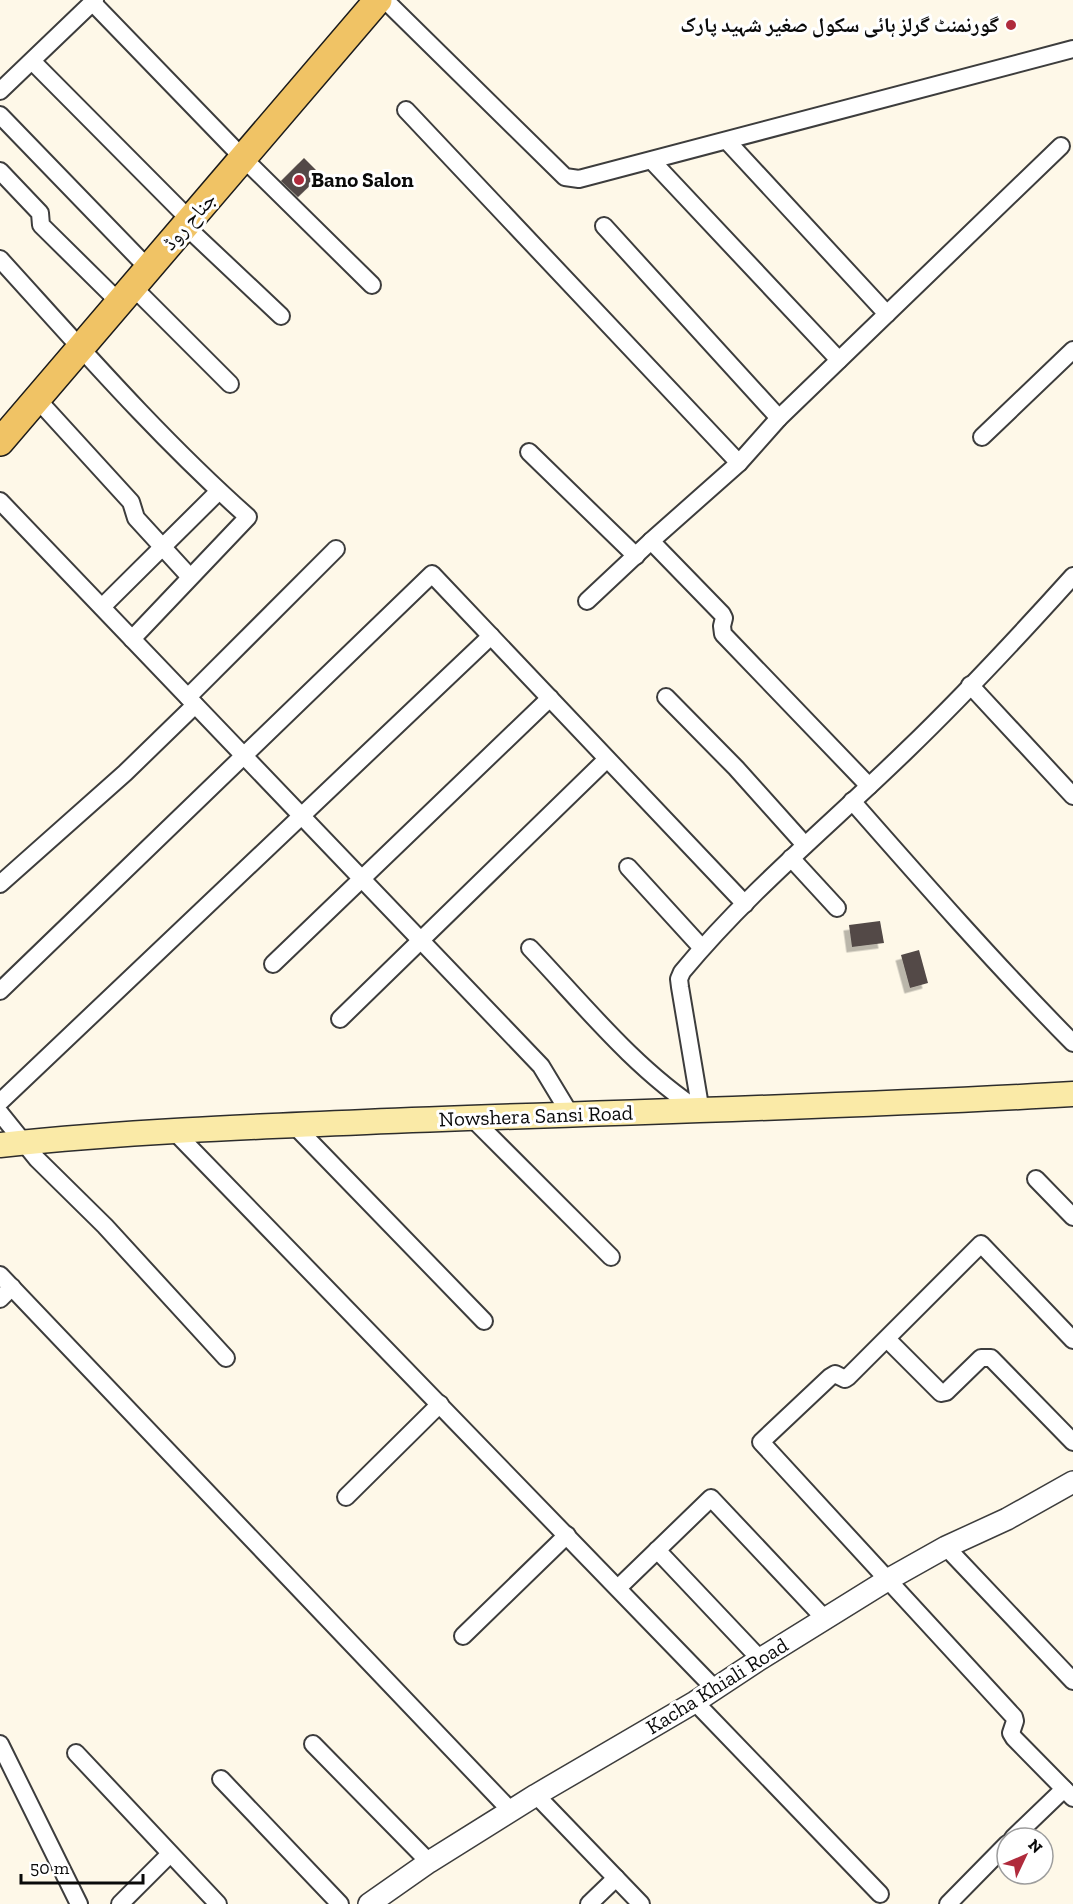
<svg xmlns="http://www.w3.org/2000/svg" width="1073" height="1904" font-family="'Zilla Slab','Noto Naskh Arabic',serif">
<defs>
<filter id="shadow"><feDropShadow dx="-5.5" dy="5.5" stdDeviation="0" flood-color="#0004"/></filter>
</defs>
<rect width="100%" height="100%" fill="#fef8e8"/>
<g fill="#524a47" filter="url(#shadow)">
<polygon points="304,158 321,175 298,197 281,181"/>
<polygon points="880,921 884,943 852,947 849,925"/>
<polygon points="919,950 928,983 910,988 901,955"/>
</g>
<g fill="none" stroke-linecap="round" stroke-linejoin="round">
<g stroke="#3d3d3d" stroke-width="20">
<g id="minor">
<polyline points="385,0 565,177 579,179 1073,49"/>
<polyline points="93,3 243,158 372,285"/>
<polyline points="32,61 190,220 190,227 195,235 281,316"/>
<polyline points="0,91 95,0"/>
<polyline points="406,110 739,463"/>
<polyline points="0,115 148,268"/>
<polyline points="727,141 887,314"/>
<polyline points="652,161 839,360"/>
<polyline points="0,171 40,213 41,225 119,302"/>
<polyline points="604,226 779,418"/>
<path d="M0,259C80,347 159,438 248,517L132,639"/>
<polyline points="133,287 230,384"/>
<polyline points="37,399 131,502 136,518 190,577"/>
<polyline points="982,437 1073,350"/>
<polyline points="529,452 636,556"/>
<polyline points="0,501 541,1066 570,1114"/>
<polyline points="651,541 722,614 724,618 722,626 723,634 869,786"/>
<polyline points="587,601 651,541 739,463 779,418 1061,146"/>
<polyline points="102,607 219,491"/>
<polyline points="970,685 1073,796"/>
<polyline points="188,697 336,549"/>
<polyline points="666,697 736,768 805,845"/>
<path d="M852,801C924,883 996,965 1073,1043"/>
<polyline points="791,858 837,908"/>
<polyline points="628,867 702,948"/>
<polyline points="0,884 125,773 195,705"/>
<path d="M530,948C583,1004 635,1069 700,1111"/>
<polyline points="273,964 550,698"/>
<polyline points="0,991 432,574 745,904"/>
<polyline points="340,1019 607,759"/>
<polyline points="0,1102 491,636"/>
<path d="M701,1112L680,987L679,979L682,972C749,891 831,824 906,751C964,695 1019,636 1073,576"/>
<polyline points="0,1113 37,1159 105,1226 226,1358"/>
<polyline points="472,1118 611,1257"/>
<polyline points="294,1125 484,1321"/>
<polyline points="174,1131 714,1688"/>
<polyline points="1036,1179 1073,1217"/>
<polyline points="0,1275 511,1811"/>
<polyline points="0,1299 12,1287"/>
<polyline points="887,1339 941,1393 946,1392 981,1358 991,1358 1073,1442"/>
<polyline points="1073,1340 981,1244 848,1377 845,1379 835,1374 830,1377 761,1442 1014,1717 1015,1721 1011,1733 1014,1738 1073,1798"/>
<polyline points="346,1497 440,1404"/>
<polyline points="946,1547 1073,1681"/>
<polyline points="657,1550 760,1659"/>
<polyline points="618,1588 711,1498 825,1619"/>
<polyline points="463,1636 567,1535"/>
<polyline points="695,1702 880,1894"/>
<polyline points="0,1744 79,1904"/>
<polyline points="313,1744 429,1862"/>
<polyline points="76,1753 218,1904"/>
<polyline points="221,1779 340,1904"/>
<polyline points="536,1795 641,1904"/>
<polyline points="1013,1838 1064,1789"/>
<polyline points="120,1904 170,1854"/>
<polyline points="589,1904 616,1878"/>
<polyline points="948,1904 1007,1844"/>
</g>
</g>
<g stroke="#3d3d3d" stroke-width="24">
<polyline id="tertiary" points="369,1904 429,1862 536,1795 695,1702 760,1659 889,1579 946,1547 1007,1519 1073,1482"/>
</g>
<g stroke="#2c2c2c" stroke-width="27">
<path id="secondary" d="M0,1145C122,1132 244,1127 366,1122C602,1112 838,1108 1073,1094"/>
</g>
<g stroke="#1b1b1b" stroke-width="30">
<polyline id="primary" points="0,442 378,0"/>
</g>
<use href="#minor" stroke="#fff" stroke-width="16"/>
<use href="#tertiary" stroke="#fff" stroke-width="21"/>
<use href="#secondary" stroke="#faeaa7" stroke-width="24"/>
<use href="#primary" stroke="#f0c365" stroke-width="27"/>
</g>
<g fill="#b02b3c" stroke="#fff" stroke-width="2">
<circle cx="1011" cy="25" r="6"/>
<circle cx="299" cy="180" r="6"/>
</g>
<g text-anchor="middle" stroke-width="6" stroke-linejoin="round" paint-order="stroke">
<g font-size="21" font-weight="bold" fill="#0a0a0a" stroke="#fff" text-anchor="end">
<text x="999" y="32">گورنمنٹ گرلز ہائی سکول صغیر شہید پارک</text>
<text x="311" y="187" text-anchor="start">Bano Salon</text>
</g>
<g font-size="21" fill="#0a0a0a" stroke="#fff">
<text transform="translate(189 221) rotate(-49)" y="7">جناح روڈ</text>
<text transform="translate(536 1116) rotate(-2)" y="7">Nowshera Sansi Road</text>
<text transform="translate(717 1686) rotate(-32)" y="7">Kacha Khiali Road</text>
</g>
</g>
<g transform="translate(1025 1856) rotate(46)"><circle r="28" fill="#ffffff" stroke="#9d9d9d" stroke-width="1.5"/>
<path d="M0-4.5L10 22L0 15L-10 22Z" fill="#b02b3c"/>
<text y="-9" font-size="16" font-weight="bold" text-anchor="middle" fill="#0a0a0a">N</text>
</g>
<path d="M21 1874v9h122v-9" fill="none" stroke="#0a0a0a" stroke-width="3"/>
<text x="30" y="1874" font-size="18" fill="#0a0a0a" stroke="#ffffff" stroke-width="4.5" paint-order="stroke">50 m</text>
</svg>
